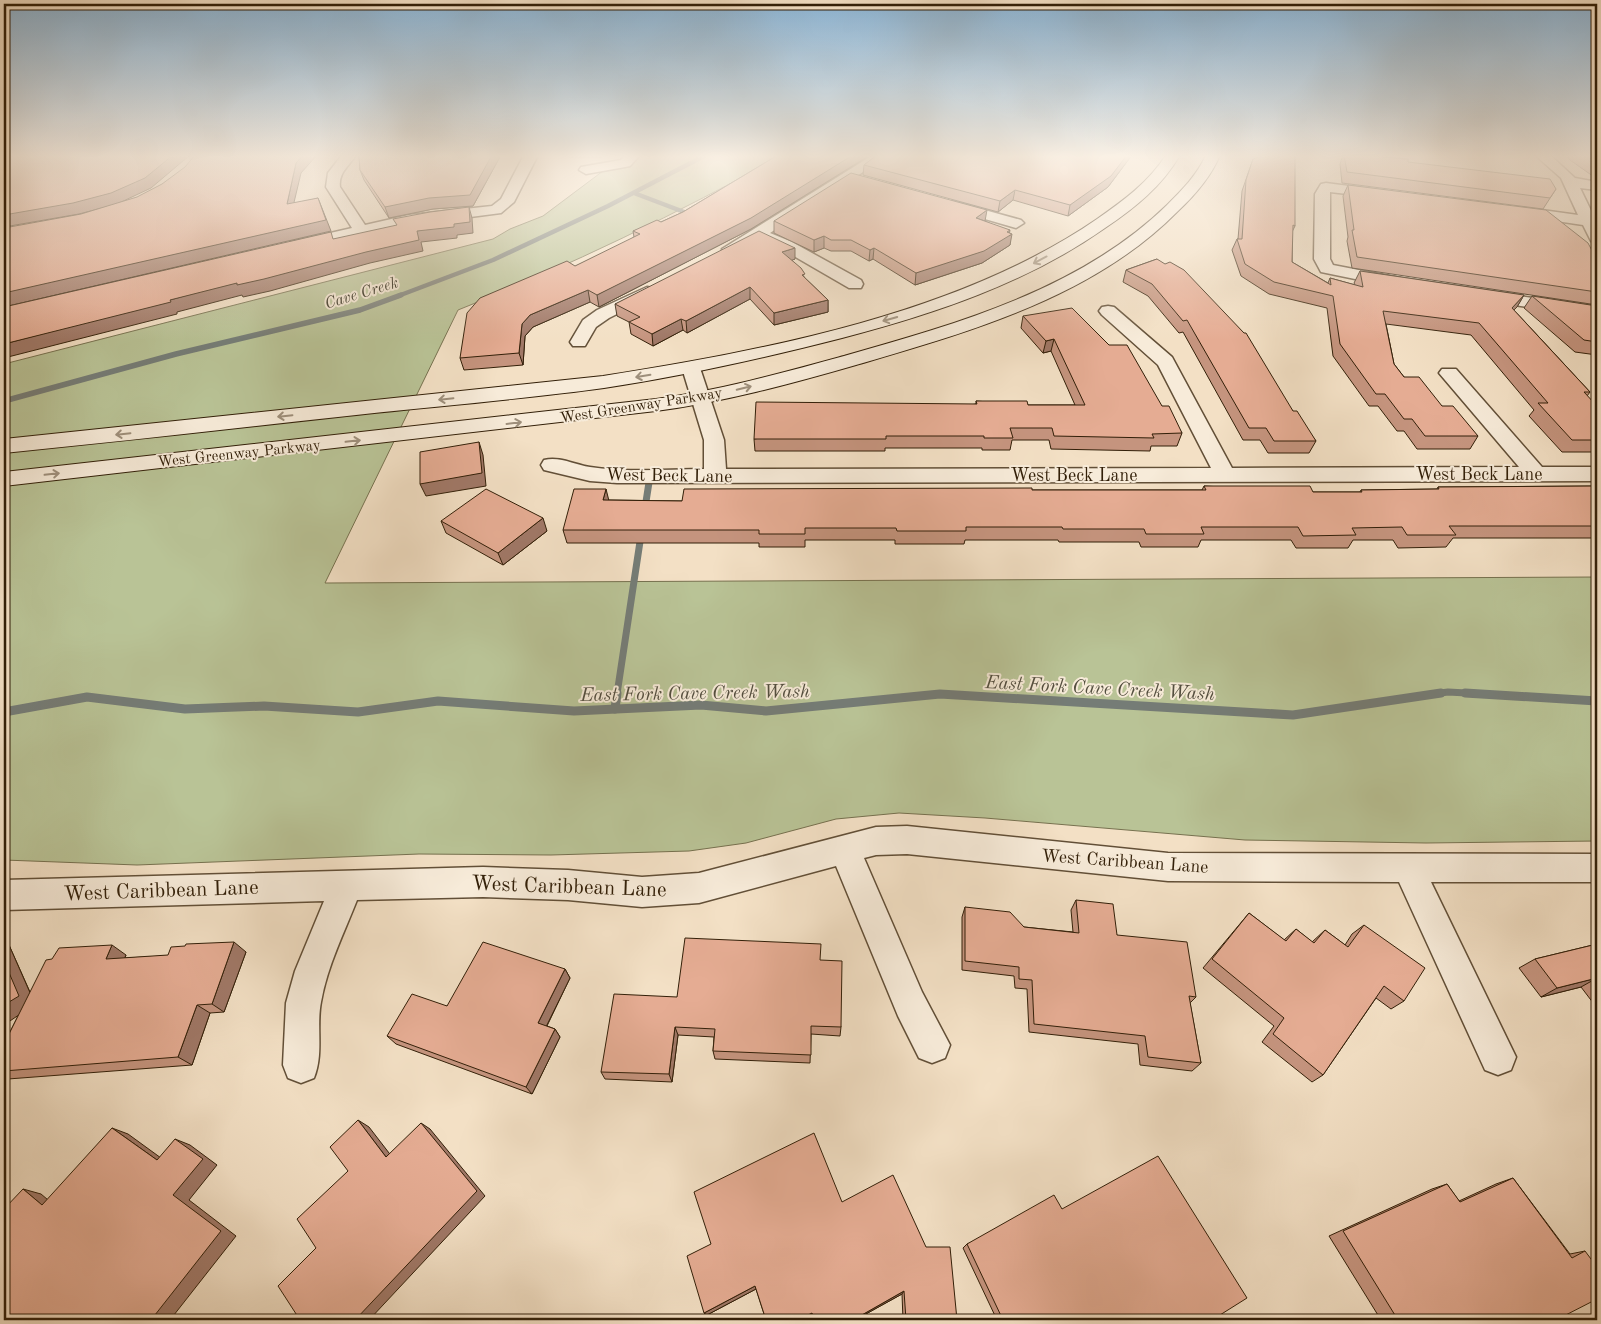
<svg xmlns="http://www.w3.org/2000/svg" width="1601" height="1324" font-family="'Old Standard TT',serif">
<rect width="100%" height="100%" fill="#f3e0c5"/>
<filter id="stains"><feTurbulence type="fractalNoise" baseFrequency=".004" numOctaves="4"/><feColorMatrix values="0 0 0 0 .2 0 0 0 0 .09 0 0 0 0 .02 0 0 0 .5 -.17"/></filter>
<radialGradient id="worn" r=".72"><stop offset=".6" stop-color="#630" stop-opacity="0"/><stop offset="1" stop-color="#630" stop-opacity=".3"/></radialGradient>
<path fill="#b9c396" stroke="#76714f" d="M633,155H783C678,213 570,266 458,310L325,583L1597,577V841L1426,843L1245,840L985,818L899,813L836,819L746,843L689,851L551,855L419,854L137,865L4,860V364L493,239L510,229L543,216L607,168Z"/>
<g fill="none" stroke-linecap="round" stroke-linejoin="round">
<g stroke="#757c76" stroke-width="4.5">
<polyline points="634,193 692,215"/>
<polyline points="398,296 493,260 608,206 706,155"/>
</g>
<polyline stroke="#757c76" stroke-width="5.5" points="4,401 176,354 360,310 401,295"/>
<g stroke="#757c76" stroke-width="7">
<polyline points="645,508 650,476"/>
<polyline points="617,694 641,535"/>
<polyline points="937,694 944,694"/>
<polyline points="1433,694 1448,692 1485,694"/>
</g>
<g stroke="#757c76" stroke-width="9">
<polyline points="1465,693 1597,701"/>
<polyline points="615,709 617,693"/>
<polyline points="4,712 87,697 185,709 264,706 358,712 438,701 574,711 701,705 766,711 940,694 1293,715 1441,693"/>
</g>
<g stroke="#624f37" stroke-width="3">
<g id="minor">
<path d="M342,155H356C349,166 338,173 340,187L365,225L409,215L492,206L501,199L524,155H538L514,202L501,213L409,225L297,250L291,248L289,245L291,242L352,228L326,187L328,173Z"/>
<polygon points="625,155 640,155 630,166 625,167 586,174 579,170 581,167 621,160"/>
<polygon points="873,155 889,155 770,233 792,242 861,280 863,284 861,288 849,288 780,248 758,240 730,254 722,249"/>
<polygon points="1535,155 1550,155 1575,178 1597,182 1597,190 1580,188 1597,223 1597,243 1591,241 1583,225 1515,215 1512,212 1520,207 1578,215 1561,178"/>
<polygon points="1326,183 1387,191 1389,194 1382,198 1330,192 1330,259 1333,265 1400,278 1402,282 1400,286 1394,287 1321,272 1314,259 1315,194 1321,184"/>
<polygon points="952,201 1021,220 1024,223 1016,228 947,208 945,205"/>
<polygon points="647,287 653,288 656,292 653,296 609,318 596,327 585,346 573,346 570,342 583,320 597,310"/>
<polygon points="1484,291 1597,307 1597,317 1478,300 1475,296 1478,292"/>
<path d="M1108,306L1114,307L1172,357L1232,468L1519,467L1439,373L1442,369H1456L1542,467H1597V481L617,483L590,481L544,470L541,465L544,460C560,456 575,465 590,467C627,473 667,469 704,469V440L682,368L684,364H698L700,368L724,440L726,469L1211,468L1158,365L1102,315L1099,311L1102,307Z"/>
<path d="M907,826L1168,853L1597,854V882H1431L1516,1057L1511,1070L1498,1075L1485,1070L1399,882L1168,881L907,854L876,855L864,858L922,992L950,1045L945,1058L932,1063L919,1058L898,1016L836,866L699,903L642,907L568,900L483,897L357,900C344,933 327,967 321,1002C316,1027 324,1053 314,1078L301,1083L288,1078L283,1065L286,1003L295,971L324,901L4,910V880L483,867L568,870L642,877L699,873L876,827Z"/>
</g>
</g>
<g stroke="#321f08" stroke-width="2">
<g id="secondary">
<path d="M1166,155H1180C1162,186 1135,208 1105,228C1027,283 934,314 842,338C764,358 684,376 604,388C516,400 427,407 338,417C227,429 115,442 4,453V439L603,376C766,350 959,314 1097,219C1123,201 1149,182 1166,155Z"/>
<path d="M1206,155H1220C1211,177 1194,196 1177,212C1092,298 968,332 856,365C790,384 724,402 656,411L4,486V472L656,399C721,390 782,373 844,356C957,324 1081,289 1167,205C1182,190 1197,175 1206,155Z"/>
</g>
</g>
<use href="#minor" fill="#f7ebd9" fill-rule="evenodd"/>
<use href="#secondary" fill="#f7ebd9" fill-rule="evenodd"/>
</g>
<g fill="#c5947e" stroke="#321f08">
<polygon points="359,155 501,155 473,206 433,209 389,218 364,180 360,170"/>
<polygon points="568,155 604,155 603,157 569,157"/>
<polygon points="778,155 870,155 751,229 599,307 590,302 533,327 525,336 523,365 464,370 460,358 634,237 633,231 661,222 683,212"/>
<polygon points="877,155 1132,155 1108,187 1068,216 1013,200 998,212 863,175 864,165"/>
<polygon points="1343,155 1361,155 1556,189 1543,209 1342,183 1340,164"/>
<polygon points="1566,155 1597,155 1597,179 1570,160"/>
<polygon points="1253,159 1295,226 1292,232 1292,262 1328,283 1330,278 1355,285 1354,283 1360,271 1524,295 1517,307 1514,310 1590,392 1587,396 1597,406 1597,452 1562,452 1529,416 1534,410 1471,335 1386,324 1394,364 1404,377 1442,406 1478,436 1470,449 1417,449 1404,431 1397,431 1378,406 1369,406 1333,356 1327,308 1269,294 1241,276 1232,250 1237,239 1238,239 1242,191"/>
<polygon points="1348,185 1597,260 1597,305 1352,268 1347,241 1348,237 1343,196"/>
<polygon points="774,221 985,221 1010,233 1010,245 982,263 915,285 873,259 869,261 851,251 831,251 824,248 814,252 774,233"/>
<polygon points="795,259 792,260 805,278 828,300 828,312 774,325 750,299 687,333 683,330 653,346 631,334 629,322 617,316 615,304"/>
<polygon points="1157,259 1293,411 1316,441 1309,453 1268,453 1260,440 1243,440 1183,332 1179,333 1148,296 1123,282 1126,270"/>
<polygon points="1532,296 1597,306 1597,355 1575,352 1524,308"/>
<polygon points="1023,316 1162,406 1182,433 1177,446 1151,446 1150,451 1051,449 1049,440 1012,440 1010,450 982,450 982,448 885,448 885,451 755,451 754,439 976,404 976,401 1028,405 1075,405 1051,351 1043,353 1021,328"/>
<polygon points="1204,486 1313,492 1360,492 1361,490 1437,489 1438,487 1597,486 1597,538 1453,538 1446,547 1398,548 1393,540 1353,540 1348,548 1296,548 1291,540 1201,540 1198,547 1141,547 1139,542 1059,542 1058,540 965,540 964,544 895,544 895,540 805,540 805,547 759,547 759,543 567,543 563,530 608,500 682,501 1032,490 1202,490"/>
<polygon points="441,521 547,531 503,565 446,533"/>
<polygon points="1076,900 1117,935 1196,997 1190,1003 1201,1063 1192,1071 1140,1065 1138,1044 1029,1032 1027,989 1015,988 1014,976 962,970 962,917 965,907 1024,927 1073,932 1071,910"/>
<polygon points="1249,913 1284,940 1296,929 1312,942 1325,930 1345,945 1352,934 1364,925 1404,1001 1391,1009 1376,998 1323,1075 1312,1082 1262,1042 1274,1026 1203,968"/>
<polygon points="5,936 30,992 126,955 125,958 246,952 224,1012 210,1013 192,1065 8,1079 4,1077 4,1044 18,1016"/>
<polygon points="1597,944 1597,1008 1581,987 1541,997 1519,968 1535,959"/>
<polygon points="820,960 841,1027 840,1036 811,1034 810,1063 715,1059 713,1051 714,1037 678,1035 672,1082 605,1079 601,1072 677,997"/>
<polygon points="565,969 570,978 547,1026 555,1029 560,1037 532,1094 396,1044 387,1036 447,1006"/>
<polygon points="1513,1178 1570,1254 1585,1251 1556,1320 1381,1320 1329,1236 1432,1189 1447,1184 1459,1201 1496,1184"/>
<polygon points="842,1202 957,1320 903,1320 902,1294 855,1320 813,1320 811,1315 802,1320 766,1320 756,1289 707,1315 704,1313"/>
<polygon points="1062,1209 1212,1320 997,1320 963,1248 967,1244"/>
</g>
<g fill="#a07867" stroke="#321f08">
<polygon points="173,155 190,155 151,188 117,204 79,214 4,227 4,215"/>
<polygon points="303,155 317,155 301,173 291,215 287,204 296,163"/>
<polygon points="492,155 501,155 473,206 433,209 389,218 385,207"/>
<polygon points="853,155 870,155 751,229 599,307 597,295"/>
<polygon points="1127,155 1132,155 1108,187 1068,216 1070,205"/>
<polygon points="1015,190 1013,200 998,212 1000,201"/>
<polygon points="318,198 331,231 4,307 4,293"/>
<polygon points="469,207 472,218 473,233 457,235 457,238 421,242 423,251 370,263 270,291 243,297 242,295 177,312 177,314 4,358 4,344 170,300 417,231 454,224"/>
<polygon points="987,210 985,221 976,218"/>
<polygon points="1010,230 1009,236 1012,234 1010,245 982,263 915,285 916,273"/>
<polygon points="824,236 824,248 814,252 814,240"/>
<polygon points="795,248 795,259 782,264 782,252"/>
<polygon points="874,248 873,259 869,261 870,250"/>
<polygon points="750,287 750,299 687,333 686,321"/>
<polygon points="588,290 590,302 533,327 525,336 523,365 519,353 522,324 530,315"/>
<polygon points="1524,295 1517,307 1504,320 1512,308"/>
<polygon points="828,300 828,312 774,325 774,313"/>
<polygon points="681,319 683,330 653,346 652,334"/>
<polygon points="1054,339 1051,351 1043,353 1046,341"/>
<polygon points="479,442 483,455 486,486 426,496 420,484"/>
<polygon points="606,489 609,501 603,500"/>
<polygon points="543,518 547,531 503,565 498,553"/>
<polygon points="4,935 5,936 35,1004 4,1025"/>
<polygon points="234,942 246,952 224,1012 212,1004"/>
<polygon points="112,945 126,955 120,968 106,959"/>
<polygon points="565,969 570,978 544,1031 538,1023"/>
<polygon points="1597,978 1581,987 1541,997 1557,988"/>
<polygon points="197,1005 210,1013 192,1065 178,1057"/>
<polygon points="675,1027 678,1035 672,1082 669,1074"/>
<polygon points="555,1029 560,1037 532,1094 526,1087"/>
<polygon points="358,1120 369,1127 396,1162 386,1157"/>
<polygon points="421,1123 430,1129 485,1196 369,1320 355,1320"/>
<polygon points="112,1128 128,1134 172,1166 157,1160"/>
<polygon points="175,1139 190,1145 217,1165 189,1200 236,1236 170,1320 151,1320 173,1195"/>
<polygon points="23,1189 41,1194 60,1210 42,1205"/>
<polygon points="755,1286 756,1289 707,1315 704,1313"/>
<polygon points="904,1291 902,1294 855,1320 853,1320"/>
<polygon points="812,1313 811,1315 802,1320 798,1320"/>
</g>
<g fill="#e5ac93" stroke="#321f08">
<polygon points="4,155 173,155 145,178 111,193 73,203 4,215"/>
<polygon points="195,155 303,155 296,163 287,204 318,198 326,220 4,293 4,228 81,214 137,197 162,184 185,167"/>
<polygon points="359,155 492,155 470,195 429,198 385,207 360,170"/>
<polygon points="778,155 853,155 751,218 597,295 588,290 530,315 522,324 519,353 460,358 467,313 480,298 567,261 575,266 640,234 633,231 657,220 661,222 683,212"/>
<polygon points="877,155 1127,155 1111,176 1070,205 1015,190 1000,201 864,165"/>
<polygon points="1264,155 1295,155 1295,226 1293,225 1292,262 1331,285 1330,278 1363,287 1360,271 1524,295 1512,308 1590,392 1584,392 1597,406 1597,440 1572,440 1538,403 1548,403 1479,323 1383,311 1394,364 1404,377 1419,377 1442,406 1453,406 1478,436 1425,436 1412,419 1404,419 1385,394 1376,394 1340,344 1333,296 1274,282 1245,264 1237,239 1242,239 1246,180 1253,159"/>
<polygon points="1344,155 1361,155 1408,159 1408,162 1550,179 1556,189 1550,198 1347,172"/>
<polygon points="1585,155 1597,155 1597,163"/>
<polygon points="851,173 987,210 976,218 1010,230 1007,232 1012,234 984,251 916,273 874,248 870,250 851,240 831,240 824,236 814,240 774,221"/>
<polygon points="1348,185 1546,210 1588,243 1597,260 1597,292 1357,257 1352,230 1354,230"/>
<polygon points="469,207 470,222 454,224 454,227 417,231 419,240 366,252 264,279 237,285 237,283 170,300 171,302 4,344 4,307 331,232 333,239 397,225 393,219 430,212"/>
<polygon points="759,231 795,248 782,252 801,268 805,274 802,275 828,300 774,313 750,287 686,321 681,319 652,334 629,322 640,317 615,304"/>
<polygon points="1157,259 1165,264 1170,262 1184,270 1244,333 1246,333 1293,411 1297,411 1316,441 1274,441 1266,428 1249,428 1187,320 1183,321 1152,284 1126,270"/>
<polygon points="1532,296 1597,306 1597,342 1584,340"/>
<polygon points="1072,308 1109,345 1127,345 1162,406 1169,406 1182,433 1152,434 1154,438 1054,436 1052,428 1010,428 1013,438 984,438 984,436 886,436 886,439 754,439 756,402 977,404 976,401 1027,401 1028,405 1085,405 1054,339 1046,341 1023,316"/>
<polygon points="479,442 482,473 420,484 420,452"/>
<polygon points="1204,486 1310,486 1313,492 1362,492 1361,490 1439,489 1438,487 1597,486 1597,526 1449,526 1456,535 1407,535 1402,527 1352,528 1356,535 1303,536 1298,527 1201,527 1204,534 1146,534 1144,529 1063,529 1062,527 966,527 966,531 897,531 896,528 805,528 805,534 759,534 759,530 563,530 574,489 606,489 603,500 682,501 684,489 1032,488 1032,490 1206,490"/>
<polygon points="486,489 543,518 498,553 441,521"/>
<polygon points="1076,900 1113,904 1117,935 1187,942 1196,997 1189,996 1201,1063 1148,1057 1145,1036 1034,1024 1032,980 1019,979 1019,967 965,961 965,907 1010,912 1024,927 1079,933"/>
<polygon points="1249,913 1286,941 1296,929 1314,943 1325,930 1348,947 1364,925 1425,968 1404,1001 1384,986 1323,1075 1273,1034 1284,1018 1212,959"/>
<polygon points="685,938 821,944 820,960 842,961 841,1027 811,1026 811,1055 713,1051 715,1029 675,1027 669,1074 601,1072 614,994 677,997"/>
<polygon points="234,942 212,1004 197,1005 178,1057 4,1071 4,1044 46,960 52,959 59,948 112,945 106,959 168,955 171,947 185,946 186,944"/>
<polygon points="483,942 565,969 538,1023 555,1029 526,1087 387,1036 412,994 447,1006"/>
<polygon points="1597,944 1597,978 1557,988 1535,959"/>
<polygon points="4,961 19,996 4,1005"/>
<polygon points="358,1120 386,1157 421,1123 477,1191 355,1320 300,1320 278,1286 316,1248 297,1219 348,1171 330,1147"/>
<polygon points="112,1128 157,1160 175,1139 203,1159 173,1195 221,1231 151,1320 4,1320 4,1209 23,1189 42,1205"/>
<polygon points="814,1133 842,1202 893,1175 926,1247 950,1247 957,1320 906,1320 904,1291 853,1320 815,1320 812,1313 798,1320 766,1320 755,1286 704,1313 687,1256 711,1244 694,1192"/>
<polygon points="1158,1156 1247,1298 1212,1320 1003,1320 967,1244 1054,1195 1062,1209"/>
<polygon points="1513,1178 1572,1258 1585,1251 1597,1267 1597,1299 1556,1320 1398,1320 1343,1231 1447,1184 1460,1202"/>
</g>
<defs><path id="oneway-shaft" d="M-6 0H5M1.5-3L5.5 0L1.5 3" fill="none" stroke-width="1.6" stroke-linecap="round" stroke-linejoin="round" transform="scale(1.25)"/></defs>
<g stroke="#9e8f7b">
<use href="#oneway-shaft" transform="translate(1040 260) rotate(152)"/>
<use href="#oneway-shaft" transform="translate(890 319) rotate(164)"/>
<use href="#oneway-shaft" transform="translate(643 376) rotate(171)"/>
<use href="#oneway-shaft" transform="translate(744 388) rotate(-13)"/>
<use href="#oneway-shaft" transform="translate(446 399) rotate(174)"/>
<use href="#oneway-shaft" transform="translate(285 416) rotate(174)"/>
<use href="#oneway-shaft" transform="translate(514 423) rotate(-7)"/>
<use href="#oneway-shaft" transform="translate(123 434) rotate(174)"/>
<use href="#oneway-shaft" transform="translate(353 441) rotate(-6)"/>
<use href="#oneway-shaft" transform="translate(52 474) rotate(-6)"/>
</g>
<linearGradient id="sky" x2="0" y2="1"><stop stop-color="#8bb6d8"/><stop offset="0.46" stop-color="#faf1e5"/><stop offset="1" stop-color="#faf1e5" stop-opacity="0"/></linearGradient>
<rect width="1601" height="340" fill="url(#sky)"/>
<g text-anchor="middle" stroke-width="4" stroke-linejoin="round" paint-order="stroke">
<g font-size="15" fill="#321f08" stroke="#f7ebd9">
<text transform="translate(641 405) rotate(-9)" y="5">West Greenway Parkway</text>
<text transform="translate(239 453) rotate(-6)" y="5">West Greenway Parkway</text>
</g>
<g font-size="16" font-style="italic" fill="#534e3f" stroke="#f7ebd9">
<text transform="translate(361 292) rotate(-17)" y="6">Cave Creek</text>
</g>
<g font-size="18" fill="#321f08" stroke="#f7ebd9">
<text x="1479" y="480">West Beck Lane</text>
<text transform="translate(669 475) rotate(1)" y="6">West Beck Lane</text>
<text x="1074" y="481">West Beck Lane</text>
<text transform="translate(1125 861) rotate(4)" y="6">West Caribbean Lane</text>
</g>
<g font-size="19" font-style="italic" fill="#534e3f" stroke="#f7ebd9">
<text transform="translate(1100 687) rotate(3)" y="7">East Fork Cave Creek Wash</text>
<text transform="translate(695 692) rotate(-1)" y="7">East Fork Cave Creek Wash</text>
</g>
<g font-size="21" fill="#321f08" stroke="#f7ebd9">
<text transform="translate(569 886) rotate(2)" y="7">West Caribbean Lane</text>
<text transform="translate(161 890) rotate(-2)" y="7">West Caribbean Lane</text>
</g>
</g>
<rect width="1601" height="1324" fill="none" stroke="#f3e0c5" stroke-width="20"/>
<rect x="5" y="5" width="1591" height="1314" fill="none" stroke="#321f08" stroke-width="2.5"/>
<rect x="10" y="10" width="1581" height="1304" fill="none" stroke="#321f08"/>
<rect width="100%" height="100%" filter="url(#stains)"/>
<rect width="100%" height="100%" fill="url(#worn)"/>
</svg>
